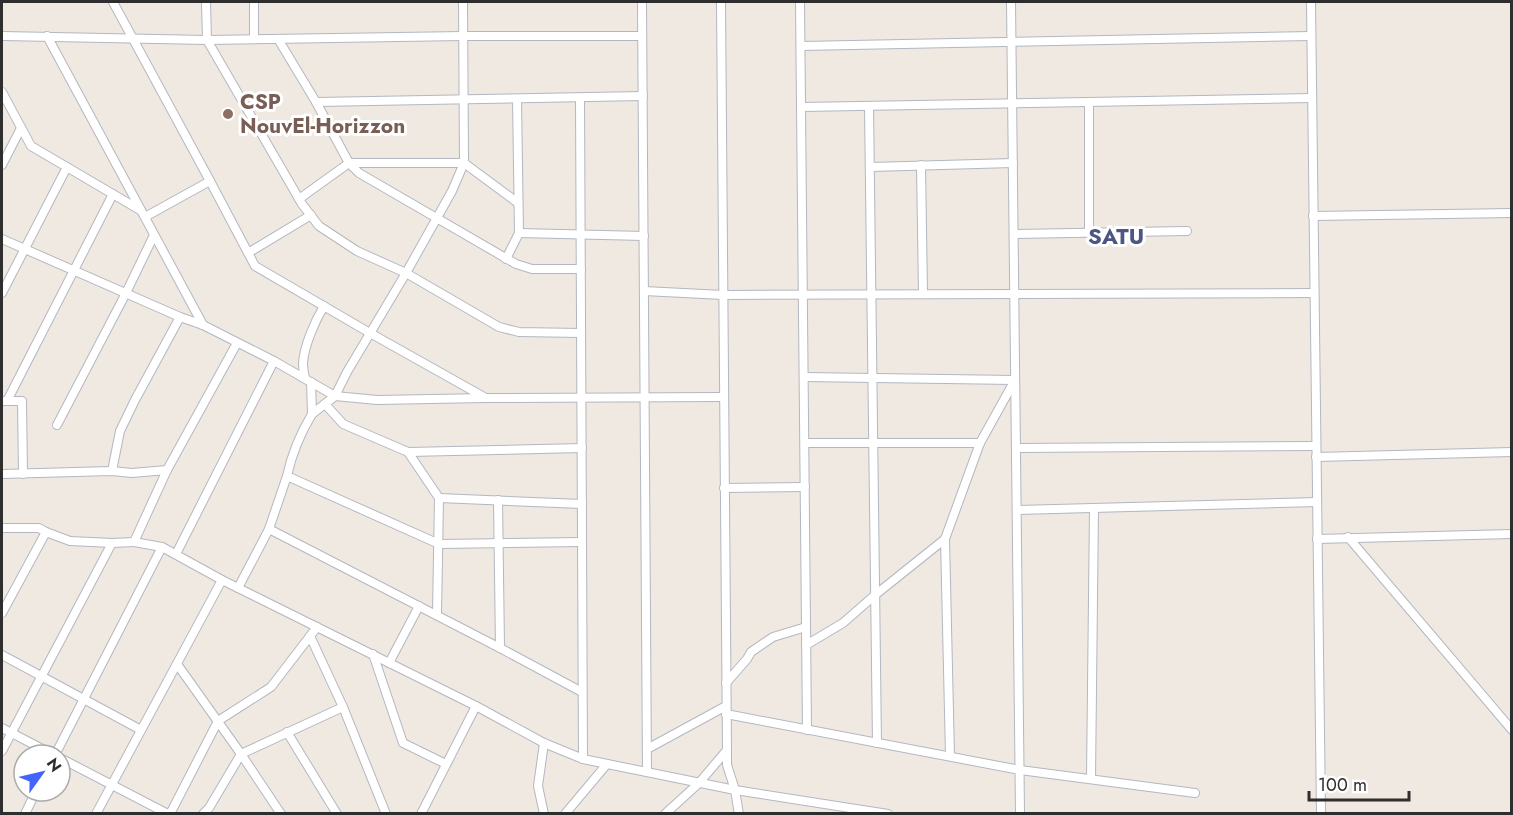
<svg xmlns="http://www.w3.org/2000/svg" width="1513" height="815" font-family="Jost,sans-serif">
<rect width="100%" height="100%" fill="#efe9e1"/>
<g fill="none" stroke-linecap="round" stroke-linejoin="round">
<g stroke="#b4b7c1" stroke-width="10">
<g id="street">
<polyline points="113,2 210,181 255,266 370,333 484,397"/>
<polyline points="206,2 207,40 302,204 319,226 357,251 406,273 499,327 519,332 581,333"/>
<polyline points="642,2 647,772"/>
<polyline points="721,2 727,750 727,765 735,790 739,814"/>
<polyline points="800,2 807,730"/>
<polyline points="1011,2 1020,814"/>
<polyline points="1311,2 1321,814"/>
<polyline points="2,36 207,40 463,36 642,36"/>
<polyline points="47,36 203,325"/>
<polyline points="254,39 254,2"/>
<polyline points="278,39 316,102 349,163 359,173 516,264 532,269 581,269"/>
<polyline points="801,46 1311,36"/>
<polyline points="2,92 31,146 140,210"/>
<polyline points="580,98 583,759"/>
<polyline points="316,102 643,96"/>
<polyline points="1089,102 1089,233"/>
<polyline points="869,106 877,743"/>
<polyline points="801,107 1312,98"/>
<polyline points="2,165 21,128"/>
<polyline points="921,165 923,294"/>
<polyline points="870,167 1013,163"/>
<polyline points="299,199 349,163 464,163 518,203"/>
<polyline points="1313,216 1512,213"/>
<polyline points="145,217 210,181"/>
<polyline points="519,233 644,236"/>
<polyline points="1014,234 1187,231"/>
<polyline points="2,239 180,317 203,325 274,361 335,396 377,400 485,398 724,397"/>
<polyline points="248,253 311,215"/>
<polyline points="506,259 519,233 517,99"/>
<polyline points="644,291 723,295 1314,293"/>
<polyline points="2,293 67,167"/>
<polyline points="237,343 167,470 134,542 162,547 222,580 476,706 544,743 583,759 735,790 888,814"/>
<polyline points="804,377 1015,380 980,443 945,539 875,595 843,623 806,645"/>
<path d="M305,378C304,374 303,368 303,363C304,346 315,321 324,306"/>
<polyline points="311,382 312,414 335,396 347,372 406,273 452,191 464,163 463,2"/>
<polyline points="2,401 22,401 23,474"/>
<polyline points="7,401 113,194"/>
<polyline points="325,404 343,424 408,452 439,498 437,615"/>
<path d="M312,414C300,434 292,453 287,476L439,544L582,542"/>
<polyline points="57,425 126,293 154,235"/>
<polyline points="805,443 980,443"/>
<polyline points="1016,448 1316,446"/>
<polyline points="408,452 582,448"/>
<polyline points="1316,457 1512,452"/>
<polyline points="112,471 120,431 135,400 180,317"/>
<polyline points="2,474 112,471 132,473 167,470"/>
<polyline points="724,488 805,487"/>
<polyline points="439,498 582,504"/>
<polyline points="498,500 500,648"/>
<polyline points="1017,510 1317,502"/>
<polyline points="2,528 39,528 46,532 70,541 112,543"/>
<polyline points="269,529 500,648 582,692"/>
<polyline points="1348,537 1512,730"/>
<polyline points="945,539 950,756"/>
<polyline points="1317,539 1512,534"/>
<polyline points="176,554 274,361"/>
<polyline points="238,588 269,529 287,476"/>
<polyline points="2,613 46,532"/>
<polyline points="310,636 343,707 386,814"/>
<polyline points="373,654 403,743 446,764"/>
<polyline points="2,655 141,730"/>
<polyline points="389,663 419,606"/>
<polyline points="177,664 241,754 281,814"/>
<polyline points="726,683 747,659 751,652 773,637 806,627"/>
<polyline points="726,714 1020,770 1195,793"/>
<polyline points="2,728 54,755"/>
<polyline points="287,732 337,814"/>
<polyline points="647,749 726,706"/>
<polyline points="2,751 112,543 134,542"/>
<polyline points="55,755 162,547"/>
<polyline points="60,758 168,814"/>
<polyline points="1091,779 1094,508"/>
<polyline points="25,814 36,791"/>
<polyline points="96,814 222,580"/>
<polyline points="170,814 218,721 271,687 317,627"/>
<polyline points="203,814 209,808 241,754 343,707"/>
<polyline points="421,814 476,706"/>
<polyline points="544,814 538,786 544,743"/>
<polyline points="565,814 607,764"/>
<polyline points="665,814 699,783 727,750"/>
</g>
</g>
<use href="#street" stroke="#fff" stroke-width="8"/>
</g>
<circle fill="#8d6e63" stroke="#fff" stroke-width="2" cx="228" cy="114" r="6"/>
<g text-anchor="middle" stroke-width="6" stroke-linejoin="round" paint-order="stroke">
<g font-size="21" font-weight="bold" fill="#785e54" stroke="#fff" text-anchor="start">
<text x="240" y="109">CSP<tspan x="240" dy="24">NouvEl-Horizzon</tspan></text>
</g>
<g font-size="22" font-weight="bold" fill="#4d5680" stroke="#fff">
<text x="1116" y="244">SATU</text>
</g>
</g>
<rect width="1513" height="815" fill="none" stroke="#2e2e2e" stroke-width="6"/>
<g transform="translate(42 773) rotate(56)"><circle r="28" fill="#ffffff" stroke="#ababab" stroke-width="1.5"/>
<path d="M0-4.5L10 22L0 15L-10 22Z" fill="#4264fb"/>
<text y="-9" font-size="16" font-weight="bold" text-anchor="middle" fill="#2e2e2e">N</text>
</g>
<path d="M1309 791v9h100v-9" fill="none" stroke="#2e2e2e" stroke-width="3"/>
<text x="1318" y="791" font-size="18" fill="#2e2e2e" stroke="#ffffff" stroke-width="4.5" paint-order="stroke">100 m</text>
</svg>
